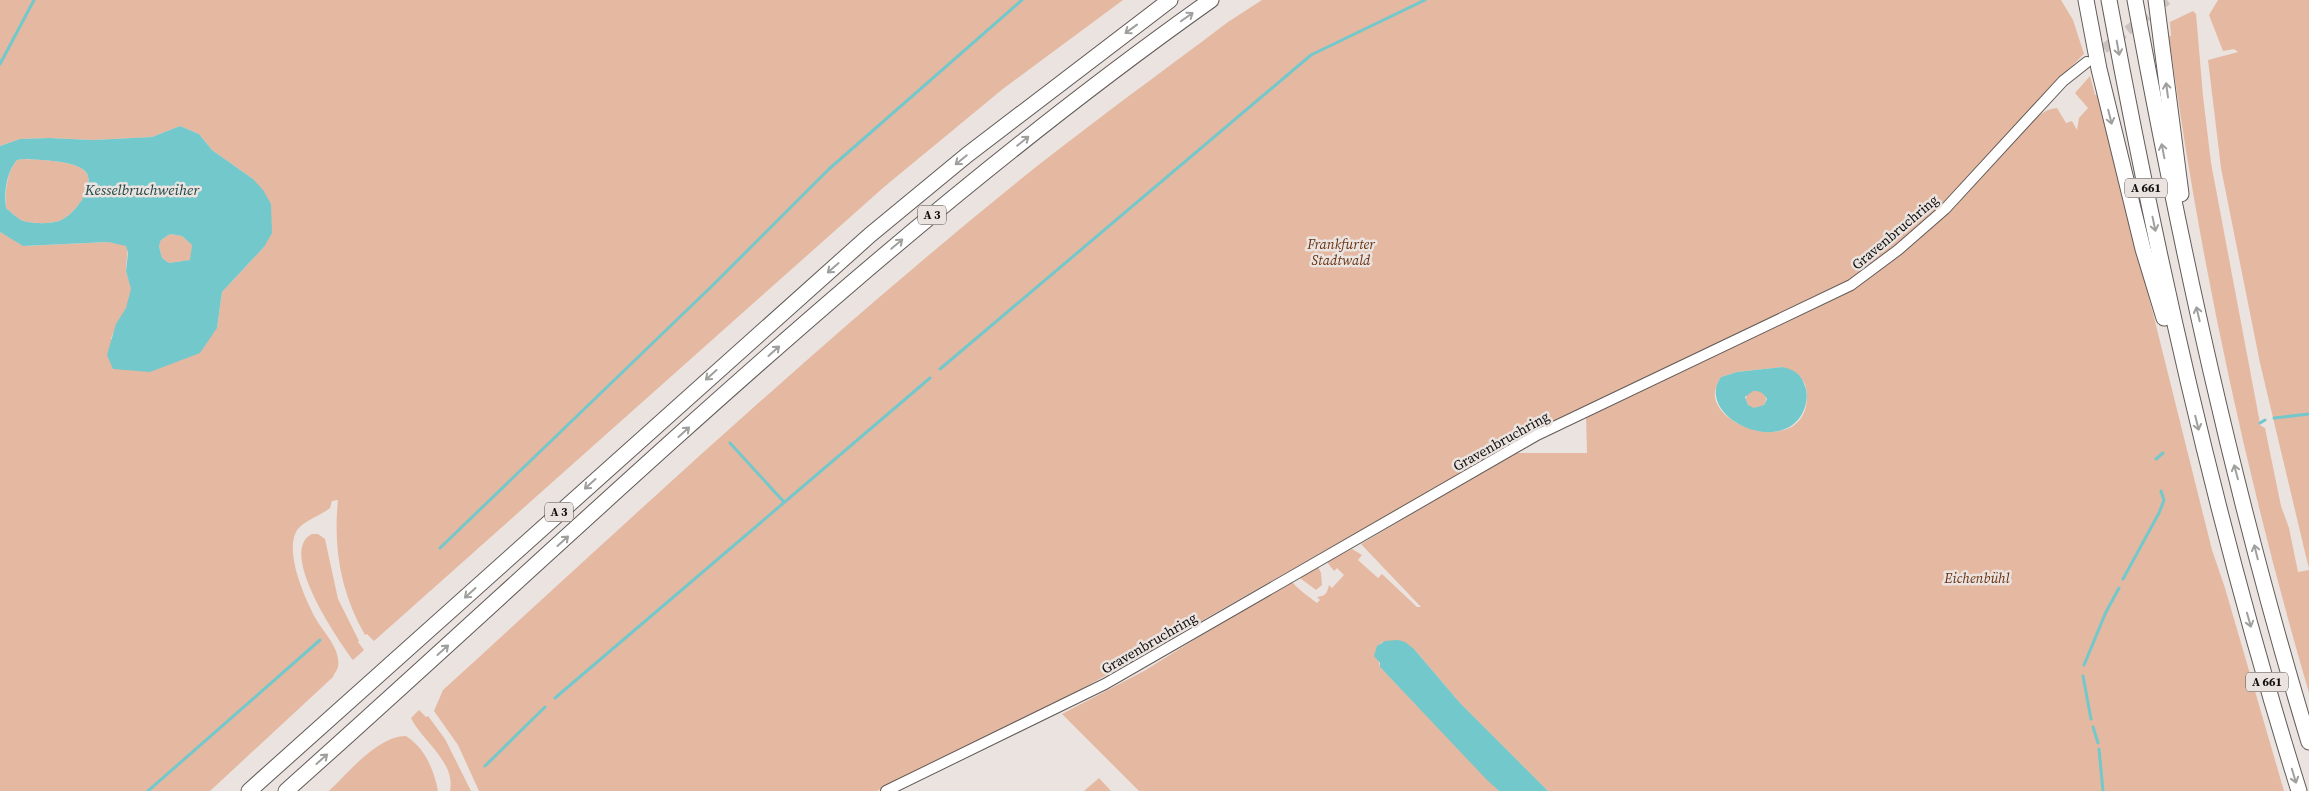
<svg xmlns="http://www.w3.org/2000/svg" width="2309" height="791" font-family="'Source Serif 4',serif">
<rect width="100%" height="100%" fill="#ebe3df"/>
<g fill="#e5b8a1" fill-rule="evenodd">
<path d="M0,0H1123L1004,88L884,187L374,641L367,634L365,635C341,593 333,549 338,500L332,501L330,508C320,516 302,521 296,532C285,554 305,599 316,619C324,633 341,649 338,667C337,670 334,674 333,677L210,791H0V232L24,246L108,242L126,245C129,254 126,260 126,269C126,275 130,281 131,288C132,305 116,324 111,339L217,328L222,292L264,247L253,179L212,150L199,134L180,126L152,137L93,140L49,138L20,139L0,146Z"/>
<path d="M1262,0H2061L2073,20L2084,54L2041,97L1964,184L1898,245L1844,285L1491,456L1066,698L877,791H479L458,745L434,711L443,690C628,521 811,350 1005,192C1077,133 1154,78 1228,22Z"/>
<polygon points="2218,0 2309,0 2309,569 2260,363 2221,168 2208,60 2238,52 2234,49 2223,51 2209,15"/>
<path d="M2193,11L2196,14L2203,96L2211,163L2259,418L2260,425L2265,428L2281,506L2289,528L2298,572L2309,570V693C2246,477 2199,258 2169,36H2171L2170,22Z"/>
<path d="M2090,76L2095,95H2098L2112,149L2212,550L2225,588L2284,791H1548L1460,703L1414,649L1382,642C1370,652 1379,657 1380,667L1499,791H1139L1062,714L1144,671L1242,610L1292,582C1300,591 1308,596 1317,603L1320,600L1317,597C1325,596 1327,594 1329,585L1332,588L1344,575L1337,568L1334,571L1327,562L1352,549L1362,555L1358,560L1378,578L1382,574L1417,607H1421L1361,544L1514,453H1587L1586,415L1858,287C1913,244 1963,198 2010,146C2022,133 2038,109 2057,108L2066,123L2072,121L2077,130L2079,118L2088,108L2075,93ZM1782,367C1797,373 1807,378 1807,396C1807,454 1722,432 1715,398C1714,390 1717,384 1721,377L1737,372Z"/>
<path d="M24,159C40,160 71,160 84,170C99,183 74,216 59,221C50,224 30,224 21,220C16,217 11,212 6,208C5,192 6,173 17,160Z"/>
<polygon points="170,234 182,236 192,245 191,260 169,263 162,258 159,246 161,240"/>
<circle cx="1756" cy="399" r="10"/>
<path d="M312,534H318L325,539L338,599L359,641L358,642L364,650L353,660C338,640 277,551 312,534Z"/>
<polygon points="1318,567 1321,573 1322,585 1316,590 1300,578"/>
<path d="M419,710L426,717L428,716L445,739L471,791H450C456,762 422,741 411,718Z"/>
<path d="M406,736C425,748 434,770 438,791H329C349,772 378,736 406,736Z"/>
<polygon points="1099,778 1111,791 1084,791"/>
</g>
<g fill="#73c8cb" fill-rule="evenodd">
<path d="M180,126L199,134L212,150L253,179L263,190L271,204L272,233L264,247L222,292L217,328L200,353L150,372L113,369L107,355L116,324L126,308L131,289L126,271L128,253L126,246L108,242L23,246L0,232V146L20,139L49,138L93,140L152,137ZM24,159C40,160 71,160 84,170C99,183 74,216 59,221C50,224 30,224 21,220C16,217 11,212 6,208C4,192 6,173 17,160ZM170,234L182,236L192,245L190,260L169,263L162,258L159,246L161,240Z"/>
<path d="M1782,367C1796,370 1802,375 1806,389C1808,397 1806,407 1802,414C1778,457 1694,415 1721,377L1737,372ZM1753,391C1760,391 1763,392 1767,399L1764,405L1754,408L1748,405L1745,397Z"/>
<polygon points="1398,640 1405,642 1414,649 1460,703 1548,791 1499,791 1487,780 1380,667 1380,663 1374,656 1377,646 1385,641"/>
</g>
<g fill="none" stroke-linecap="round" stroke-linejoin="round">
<g stroke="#73c8cb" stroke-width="3">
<polyline points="0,64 34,0"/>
<polyline points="940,369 1311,55 1425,0"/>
<polyline points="2274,418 2309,414"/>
<polyline points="2260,423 2265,420"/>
<polyline points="730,443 784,502"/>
<polyline points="2156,459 2163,453"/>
<polyline points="440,548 715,283 829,169 1022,0"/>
<polyline points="2123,579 2159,513 2164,500 2161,491"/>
<polyline points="2084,665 2106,612 2119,588"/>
<polyline points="2083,676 2091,719"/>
<polyline points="555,698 930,378"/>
<polyline points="2093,727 2098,743"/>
<polyline points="2099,749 2103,791"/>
<polyline points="485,766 545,707"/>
<polyline points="148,791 320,640"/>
</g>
<polyline stroke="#cac3c0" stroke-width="10" stroke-dasharray="10 5" stroke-linecap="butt" points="2092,58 2167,0"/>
<g stroke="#615a57" stroke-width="12">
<polyline id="minor" points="886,791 1105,684 1537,435 1851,285 1898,250 1945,209 2063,81 2087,62"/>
</g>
<g stroke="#615a57" stroke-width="17">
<g id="highway">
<polyline points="2086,0 2099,69 2143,249 2164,318"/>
<path d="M2109,0C2158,267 2218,532 2299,791"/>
<path d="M2135,0C2181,250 2235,499 2309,742"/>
<polyline points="2156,0 2181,194"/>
<polyline points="249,791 870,235 967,155 1170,0"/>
<path d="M286,791C589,521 879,235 1211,0"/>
</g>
</g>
<use href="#minor" stroke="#fff" stroke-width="10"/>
<use href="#highway" stroke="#fff" stroke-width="15"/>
</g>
<defs><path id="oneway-shaft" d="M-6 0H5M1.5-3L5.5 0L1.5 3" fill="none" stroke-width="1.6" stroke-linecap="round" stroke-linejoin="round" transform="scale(1.25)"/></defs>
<g stroke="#9f9f9e">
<use href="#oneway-shaft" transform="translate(1187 17) rotate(-35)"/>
<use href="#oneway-shaft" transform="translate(1131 29) rotate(144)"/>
<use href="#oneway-shaft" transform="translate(2118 48) rotate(80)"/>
<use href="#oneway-shaft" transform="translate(2167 90) rotate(-98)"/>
<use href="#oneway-shaft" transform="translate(2110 117) rotate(76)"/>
<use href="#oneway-shaft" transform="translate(1023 141) rotate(-39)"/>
<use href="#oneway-shaft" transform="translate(2163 151) rotate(-101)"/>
<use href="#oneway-shaft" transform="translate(961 160) rotate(141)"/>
<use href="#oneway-shaft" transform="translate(2154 224) rotate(78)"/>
<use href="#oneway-shaft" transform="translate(897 244) rotate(-40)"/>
<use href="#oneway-shaft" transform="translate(833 268) rotate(139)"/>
<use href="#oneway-shaft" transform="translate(2198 314) rotate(-103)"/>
<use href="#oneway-shaft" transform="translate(774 351) rotate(-42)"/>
<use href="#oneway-shaft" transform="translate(711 375) rotate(138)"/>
<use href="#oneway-shaft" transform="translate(2197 423) rotate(76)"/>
<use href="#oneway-shaft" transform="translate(684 432) rotate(-42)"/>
<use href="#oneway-shaft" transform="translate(2236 472) rotate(-105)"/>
<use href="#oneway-shaft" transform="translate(590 484) rotate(138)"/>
<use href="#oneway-shaft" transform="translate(563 541) rotate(-42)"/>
<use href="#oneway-shaft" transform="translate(2256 552) rotate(-104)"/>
<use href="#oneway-shaft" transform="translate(470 593) rotate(138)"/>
<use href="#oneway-shaft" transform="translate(2249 620) rotate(74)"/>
<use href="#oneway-shaft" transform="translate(443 650) rotate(-42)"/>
<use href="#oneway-shaft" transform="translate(322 759) rotate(-42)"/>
<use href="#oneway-shaft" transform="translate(2294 776) rotate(73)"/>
</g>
<g text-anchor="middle" stroke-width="5" stroke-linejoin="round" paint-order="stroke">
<g fill="#ebe3df" stroke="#524e4c" stroke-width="1">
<rect x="2125" y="178.5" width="42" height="19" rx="4"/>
<rect x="918" y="205.5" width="28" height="19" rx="4"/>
<rect x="545" y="502.5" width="28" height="19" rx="4"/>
<rect x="2246" y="672.5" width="42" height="19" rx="4"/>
</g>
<g font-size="12" font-weight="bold" fill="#100e0d">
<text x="2146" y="192">A 661</text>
<text x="932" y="219">A 3</text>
<text x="559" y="516">A 3</text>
<text x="2267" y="686">A 661</text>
</g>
<g font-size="14" fill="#100e0d" stroke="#ebe3df">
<text transform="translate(1895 232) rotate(-40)" y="5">Gravenbruchring</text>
<text transform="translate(1501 441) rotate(-29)" y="5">Gravenbruchring</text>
<text transform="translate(1149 643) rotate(-30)" y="5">Gravenbruchring</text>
</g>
<g font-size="14" font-style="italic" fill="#693211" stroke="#ebe3df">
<text x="1341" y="249">Frankfurter<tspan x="1341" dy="16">Stadtwald</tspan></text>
<text x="1977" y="583">Eichenbühl</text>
</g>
<g font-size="15" font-style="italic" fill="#1f4748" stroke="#ebe3df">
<text x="142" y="195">Kesselbruchweiher</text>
</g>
</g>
</svg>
